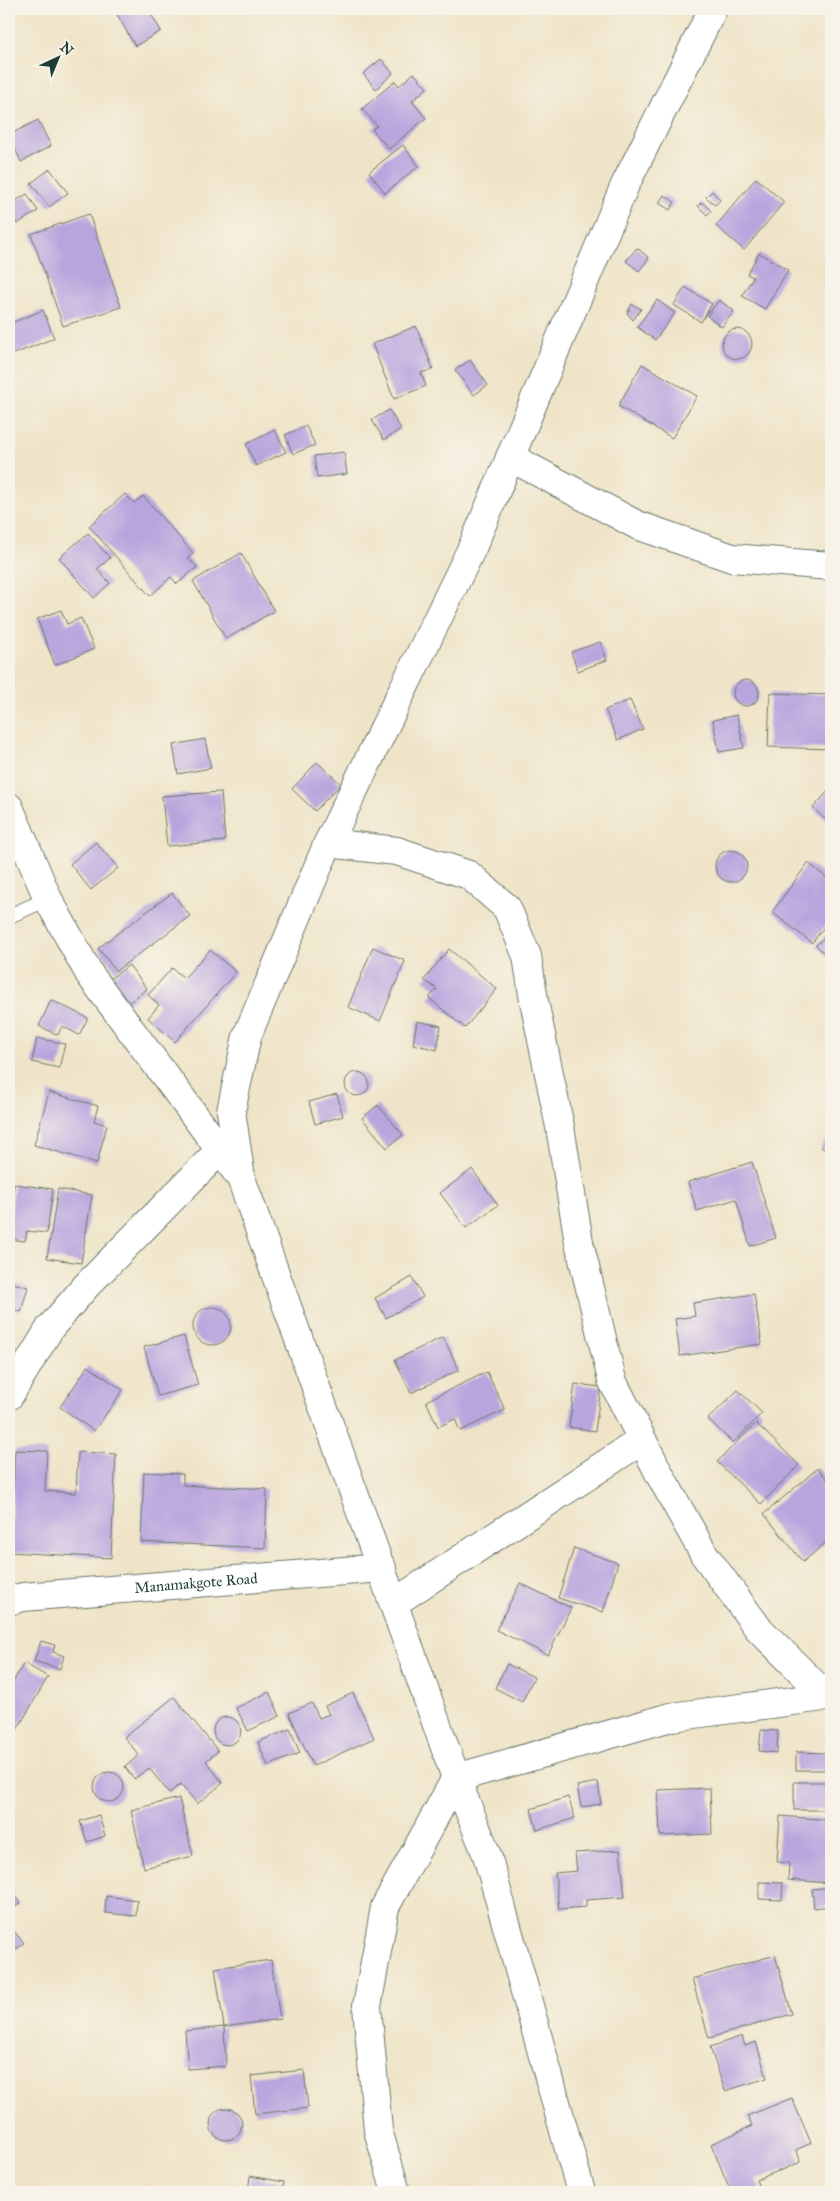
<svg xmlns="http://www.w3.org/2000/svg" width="840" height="2201" font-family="'IM FELL Great Primer',serif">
<rect width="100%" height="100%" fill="#f7f3e8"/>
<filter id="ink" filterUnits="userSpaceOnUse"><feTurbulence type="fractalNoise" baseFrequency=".02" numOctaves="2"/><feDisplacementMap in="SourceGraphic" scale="10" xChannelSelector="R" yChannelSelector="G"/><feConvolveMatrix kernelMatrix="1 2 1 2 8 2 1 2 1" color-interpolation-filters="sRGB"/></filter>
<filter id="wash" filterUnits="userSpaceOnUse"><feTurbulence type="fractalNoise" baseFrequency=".0096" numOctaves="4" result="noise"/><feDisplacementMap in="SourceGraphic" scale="20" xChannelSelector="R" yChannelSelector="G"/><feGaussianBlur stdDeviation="1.12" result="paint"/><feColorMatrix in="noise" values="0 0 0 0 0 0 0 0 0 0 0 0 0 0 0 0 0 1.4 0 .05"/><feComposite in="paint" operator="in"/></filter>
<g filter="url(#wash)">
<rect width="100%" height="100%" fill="#efe4c8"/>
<g id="blocks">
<g fill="#b9a5de">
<polygon points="114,9 148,9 161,31 135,46"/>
<polygon points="381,59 393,73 376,89 363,74"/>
<polygon points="414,73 427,88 412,101 426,118 389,149 372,129 377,126 362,109 395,81 399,86"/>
<polygon points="38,120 51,146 21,162 9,135"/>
<polygon points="403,145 419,166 385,193 369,172"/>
<polygon points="50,169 68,193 49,207 31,183"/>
<polygon points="756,178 784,202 744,250 716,226"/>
<polygon points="712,191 720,200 715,205 706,197"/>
<polygon points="27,194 38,211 17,224 9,210 9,205"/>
<polygon points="664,195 675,202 670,210 659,203"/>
<polygon points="702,202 711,211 707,215 698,206"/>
<polygon points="89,214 121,307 63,326 31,234"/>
<polygon points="637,248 649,258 639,271 626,261"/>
<polygon points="759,253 788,270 765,309 742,296 753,277 747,274"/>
<polygon points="685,287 712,304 701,322 674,305"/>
<polygon points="657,300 675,313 655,340 637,327"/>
<polygon points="719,300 734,311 722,327 707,316"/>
<polygon points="632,304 641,309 633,320 627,313"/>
<polygon points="43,310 54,338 9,356 9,324"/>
<polygon points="416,326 433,369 421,373 426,386 394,399 372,344"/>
<circle cx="737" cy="344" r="15"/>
<polygon points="470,360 488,385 474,395 455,370"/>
<polygon points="642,364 697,396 672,438 618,406"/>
<polygon points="389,410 401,429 384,440 372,420"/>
<polygon points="306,426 315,445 293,454 285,435"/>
<polygon points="275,430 286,452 256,466 246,444"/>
<polygon points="344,452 347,474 317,478 314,456"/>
<polygon points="125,494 134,503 143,496 193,553 188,558 197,567 177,584 171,577 150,596 89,526"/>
<polygon points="88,533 110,558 97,569 110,583 94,598 59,558"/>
<polygon points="241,553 274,611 226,639 193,581"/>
<polygon points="61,610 67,624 81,618 94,649 55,665 37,619"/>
<polygon points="600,642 607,660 578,671 571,652"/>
<circle cx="746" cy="693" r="13"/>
<polygon points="770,693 831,695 831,749 768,747"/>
<polygon points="630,700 643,729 618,740 605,710"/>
<polygon points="737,715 744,748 719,752 713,720"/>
<polygon points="205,739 211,768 178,774 173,745"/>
<polygon points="317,762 341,784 315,811 292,789"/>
<polygon points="831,788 831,825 813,808"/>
<polygon points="221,792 225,841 167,846 162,796"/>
<polygon points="96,842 118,868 91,890 70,864"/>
<circle cx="731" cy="866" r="16"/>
<polygon points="808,863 831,881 831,918 812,943 772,912"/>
<polygon points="172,893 190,916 116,971 98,948"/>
<polygon points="831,931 831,961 816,945"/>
<polygon points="373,947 405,961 380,1021 348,1007"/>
<polygon points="449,949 497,989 465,1028 429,998 437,989 424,980"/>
<polygon points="210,950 236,972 175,1042 148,1018 159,1005 148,995 172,968 184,978"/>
<polygon points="129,965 147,989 124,1006 107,981"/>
<polygon points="51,1000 88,1018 79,1035 62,1026 58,1035 39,1026"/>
<polygon points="417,1021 441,1026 437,1050 413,1044"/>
<polygon points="37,1038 65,1044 59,1068 32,1062"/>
<polygon points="9,1056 15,1076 9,1078"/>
<circle cx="357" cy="1084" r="12"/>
<polygon points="49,1092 98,1106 94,1121 107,1125 97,1163 34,1145"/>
<polygon points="337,1094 343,1116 315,1124 309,1102"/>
<polygon points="378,1105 403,1135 387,1148 362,1118"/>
<polygon points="831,1133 831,1155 821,1147"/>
<polygon points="752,1162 776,1238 750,1246 736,1199 697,1211 688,1182"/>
<polygon points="472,1169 498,1205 466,1228 440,1193"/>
<polygon points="14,1184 53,1189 47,1233 27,1231 25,1241 9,1239"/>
<polygon points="58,1189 92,1195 81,1263 47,1258"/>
<polygon points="412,1277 423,1297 386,1318 375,1298"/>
<polygon points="9,1282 28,1287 21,1312 9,1308"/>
<polygon points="754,1294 762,1344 680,1356 675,1319 695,1316 693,1303"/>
<circle cx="212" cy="1326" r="19"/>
<polygon points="184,1336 198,1385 158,1396 144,1347"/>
<polygon points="443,1337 459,1370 411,1393 395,1360"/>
<polygon points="88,1366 123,1390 94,1431 60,1407"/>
<polygon points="487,1372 505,1410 460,1431 455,1419 438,1427 426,1401"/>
<polygon points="575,1384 601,1387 595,1431 569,1427"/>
<polygon points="738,1390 762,1413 733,1443 708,1419"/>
<polygon points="756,1423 799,1465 761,1504 717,1462"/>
<polygon points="15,1450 47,1451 45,1491 76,1493 78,1452 116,1454 111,1558 10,1552"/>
<polygon points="818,1468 831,1484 831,1538 803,1562 764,1514"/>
<polygon points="144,1472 183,1474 183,1485 267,1489 265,1548 141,1542"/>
<polygon points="574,1548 618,1563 603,1612 558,1598"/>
<polygon points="520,1583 571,1608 548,1655 496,1630"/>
<polygon points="41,1641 55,1645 53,1652 64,1656 60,1669 34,1661"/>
<polygon points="24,1663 48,1677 11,1740 9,1738 9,1689"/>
<polygon points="507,1664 534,1677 522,1702 495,1688"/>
<polygon points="269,1692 280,1716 248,1731 236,1708"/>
<polygon points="353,1693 374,1738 313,1766 289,1713 312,1703 319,1718 329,1714 325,1706"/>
<polygon points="174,1697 218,1751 206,1761 223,1783 197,1804 181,1784 169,1793 149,1768 134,1779 125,1767 139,1755 124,1737"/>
<circle cx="227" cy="1731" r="14"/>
<polygon points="290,1729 300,1753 268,1766 258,1742"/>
<polygon points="761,1730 778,1731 777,1753 759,1751"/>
<polygon points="796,1752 827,1753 827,1770 796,1770"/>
<circle cx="109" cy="1787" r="15"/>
<polygon points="598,1782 601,1804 581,1807 577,1786"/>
<rect x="794" y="1782" width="37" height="28"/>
<polygon points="710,1788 712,1834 660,1836 658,1790"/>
<polygon points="568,1797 575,1818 537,1830 531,1809"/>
<polygon points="179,1798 193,1856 144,1868 131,1810"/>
<polygon points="99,1815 105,1836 87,1842 80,1821"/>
<polygon points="780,1816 831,1820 831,1883 788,1880 789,1863 777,1862"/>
<polygon points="620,1850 625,1897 586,1900 586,1907 559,1909 555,1873 577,1871 575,1853"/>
<polygon points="759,1882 783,1883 782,1900 759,1899"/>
<polygon points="831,1887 831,1906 814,1908 812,1889"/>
<polygon points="9,1890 20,1903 9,1913"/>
<polygon points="106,1896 137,1900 136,1916 105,1913"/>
<polygon points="12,1929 24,1943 9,1955 9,1932"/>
<polygon points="775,1955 792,2014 709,2038 692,1979"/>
<polygon points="271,1960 280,2019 224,2027 215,1968"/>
<polygon points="224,2027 226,2066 188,2069 185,2031"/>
<polygon points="742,2036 745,2046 756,2042 767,2078 725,2091 710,2047"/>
<polygon points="304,2070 308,2108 255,2114 251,2076"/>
<polygon points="792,2098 811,2143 796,2150 801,2162 756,2180 761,2192 731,2192 711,2144 752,2126 747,2116"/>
<circle cx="226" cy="2124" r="16"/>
<polygon points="250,2176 284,2182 282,2192 248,2192"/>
</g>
</g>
</g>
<g filter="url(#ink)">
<use href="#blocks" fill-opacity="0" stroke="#687768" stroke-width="1"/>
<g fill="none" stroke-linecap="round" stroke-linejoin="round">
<g stroke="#687768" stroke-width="16">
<polyline id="service" points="9,916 48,899"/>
</g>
<g stroke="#687768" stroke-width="30">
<g id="minor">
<polyline points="510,457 637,525 732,558 831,566"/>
<polyline points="9,807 48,899 90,975 241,1178"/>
<polyline points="328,843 397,851 469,875 507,908 527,956 534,1001 560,1127 579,1242 612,1380 660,1475 704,1554 758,1628 826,1696"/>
<polyline points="9,1396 50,1328 86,1286 220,1150"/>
<polyline points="394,1603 642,1440"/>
<polyline points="396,2192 378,2130 367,2006 385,1907 456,1778 671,1717 831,1696"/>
</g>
</g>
<g stroke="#687768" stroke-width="30">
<g id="tertiary">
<path id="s1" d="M9,1601L23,1597L382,1568"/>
<polyline points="581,2192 487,1855 456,1778 241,1178 231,1111 247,1036 328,843 472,548 625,185 713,9"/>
</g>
</g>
<use href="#service" stroke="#fff" stroke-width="14"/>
<use href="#minor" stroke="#fff" stroke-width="28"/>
<use href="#tertiary" stroke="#fff" stroke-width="28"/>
</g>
</g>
<g text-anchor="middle" stroke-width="4" stroke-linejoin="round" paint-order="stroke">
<g font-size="15" fill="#1f3d34" stroke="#f7f3e8">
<text dy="5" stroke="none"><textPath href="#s1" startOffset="188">Manamakgote Road</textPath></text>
</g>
</g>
<rect width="840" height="2201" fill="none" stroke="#f7f3e8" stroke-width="30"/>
<g transform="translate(58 58) rotate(44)" stroke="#f7f3e8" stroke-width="4" paint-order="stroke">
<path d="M0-4L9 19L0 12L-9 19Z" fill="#1f3d34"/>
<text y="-8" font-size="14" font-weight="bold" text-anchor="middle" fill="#1f3d34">N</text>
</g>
</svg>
